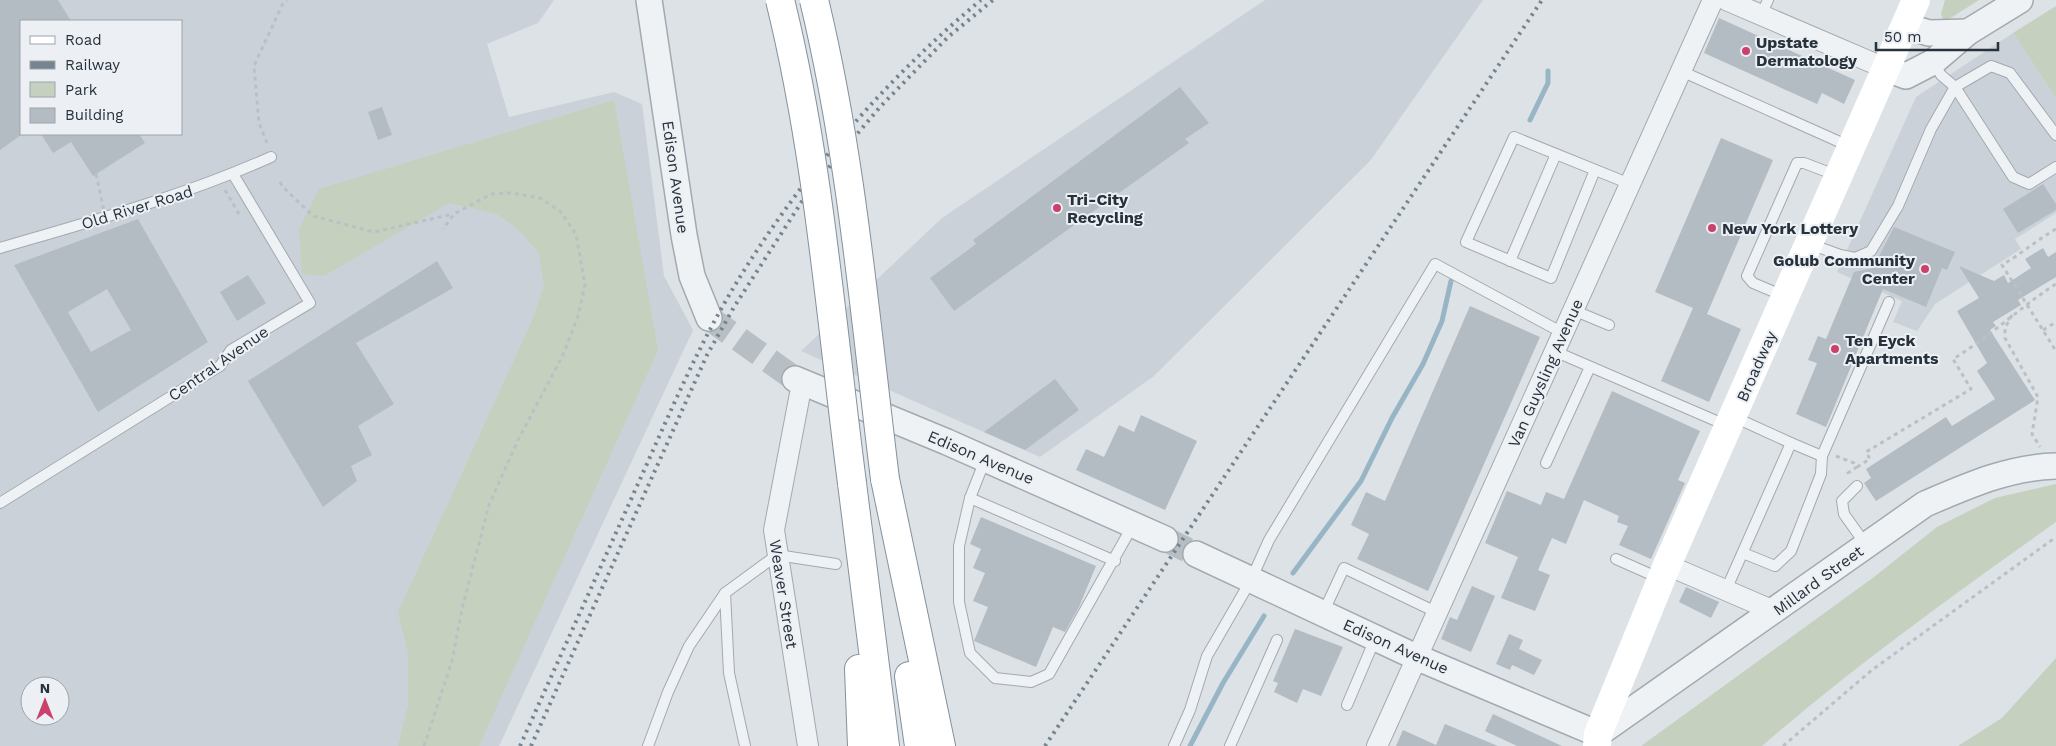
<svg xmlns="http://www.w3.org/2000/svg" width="2056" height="746" font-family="'Work Sans',sans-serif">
<rect width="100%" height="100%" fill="#dce2e6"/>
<g fill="#cbd1d8" fill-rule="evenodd">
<path d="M0,0H554L538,23L487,44L509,117L614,92L642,104L664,276L693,330L499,746H0ZM21,21H181V134H21ZM30,686H60V716H30Z"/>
<polygon points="1265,0 1483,0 1370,161 1154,376 1040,457 801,351 942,218"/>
<polygon points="2013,33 2056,98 2056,213 2015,239 2021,249 1935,304 1917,331 1893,322 1902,301 1837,272 1916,97"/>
</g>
<g fill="#c5d0be">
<polygon points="1945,0 1979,0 1949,19 1943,19 1941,14"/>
<polygon points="2056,6 2056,98 2013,33"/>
<polygon points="614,100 658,350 479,746 398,746 408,706 408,653 398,612 532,321 544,286 539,254 521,232 497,214 449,203 324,276 302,274 299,229 319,189"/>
<path d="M2056,484V522C1956,593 1855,665 1762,746H1641L1874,577L1937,527L1995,498Z"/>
<polygon points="2056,658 2056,746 1958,746 2002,718"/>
</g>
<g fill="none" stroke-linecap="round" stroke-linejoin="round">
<g stroke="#98b5c6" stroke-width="5">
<polyline points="1530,120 1548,83 1548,71"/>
<polyline points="1293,573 1361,481 1392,418 1423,364 1442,321 1451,281"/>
<polyline points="1190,746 1223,683 1264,616"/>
</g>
</g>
<g fill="#b4bcc3" fill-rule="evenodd">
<polygon points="0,0 58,0 71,21 21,21 21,135 0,150"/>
<polygon points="1719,18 1855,80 1844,104 1822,93 1817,104 1704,53"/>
<polygon points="1180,87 1209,123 1185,139 1189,143 954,311 930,278 976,244 973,240"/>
<polygon points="382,107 392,135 378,140 368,112"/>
<polygon points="41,134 139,134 145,143 93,176 71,142 53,153"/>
<polygon points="1721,138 1773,160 1707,314 1741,329 1709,402 1661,381 1693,308 1655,292"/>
<polygon points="2043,184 2056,204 2056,210 2018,233 2003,209"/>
<path d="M138,219L208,342L98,412L14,265ZM107,289L131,330L91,352L68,312Z"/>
<polygon points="1894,227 1955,252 1947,270 1942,268 1926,307 1883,289 1826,427 1796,414 1817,363 1808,360 1818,336 1826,339 1854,272 1873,268"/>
<polygon points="2043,248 2048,257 2056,252 2056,277 2018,300 2021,305 1993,322 1996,326 1990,330 2035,400 1876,501 1864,483 1871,478 1866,469 1946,417 1952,426 1995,399 1977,371 1987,363 1957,311 1979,298 1959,266 1994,281 2004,275 2008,283 2031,268 2025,259"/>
<polygon points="437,261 453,288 356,343 394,404 358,426 372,455 351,466 357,481 323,507 248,381"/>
<polygon points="248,275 266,303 237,321 220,292"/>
<polygon points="1470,306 1540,337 1428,591 1357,559 1369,534 1351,525 1366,492 1385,501"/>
<polygon points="1055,379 1079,410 1025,450 984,432"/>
<polygon points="1612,391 1700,431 1678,480 1685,483 1651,559 1619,545 1628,526 1617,522 1619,516 1584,500 1566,544 1552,538 1538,570 1550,575 1535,611 1501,598 1518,557 1485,543 1507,491 1541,505 1546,492 1564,499"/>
<polygon points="1141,415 1197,441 1165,510 1076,470 1086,449 1104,457 1119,425 1134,432"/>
<polygon points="981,517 1096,566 1079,607 1065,632 1053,627 1036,667 974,641 988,607 973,601 985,573 973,568 981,549 970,544"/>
<polygon points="1472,586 1495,596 1471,652 1441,639 1450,617 1457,620"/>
<polygon points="1686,587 1719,602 1711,618 1679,602"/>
<polygon points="1295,629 1343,647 1321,696 1303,689 1297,703 1274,692 1278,683 1273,681"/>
<polygon points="1509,634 1523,640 1519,649 1542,660 1534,675 1512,665 1510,670 1496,664"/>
<polygon points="1493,714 1562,746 1517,746 1485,731"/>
<polygon points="1445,724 1498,746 1396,746 1403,730 1436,745"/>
</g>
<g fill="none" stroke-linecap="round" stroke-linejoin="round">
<g stroke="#b8bfc4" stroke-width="25" stroke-dasharray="25 12" stroke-linecap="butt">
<polyline points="709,318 795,379"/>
<polyline points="1165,539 1196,554"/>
</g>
<g stroke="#a2aab0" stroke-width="12">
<g id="service">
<polyline points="1761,15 1768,0"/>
<polyline points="1933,62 1941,75 1955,87 2013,177 2029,184 2056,167"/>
<polyline points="1681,71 1851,147"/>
<polyline points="1595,170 1551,278 1466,242 1514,137 1630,184"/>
<polyline points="1810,244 1840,255 1855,258 1871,251 1898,206 1931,129 1955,87 1991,66 2010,73 2056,135"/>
<path d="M0,248C92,221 184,196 271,157"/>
<polyline points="1510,261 1556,154"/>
<polyline points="1784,296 1753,283 1747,276 1797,163 1804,163 1838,176"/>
<polyline points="1573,310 1609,325"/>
<polyline points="1554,351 1728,426"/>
<polyline points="1791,443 1822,456 1889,302"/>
<polyline points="985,460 970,498 959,546 959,602 970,653 995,678 1031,682 1049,674 1133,525"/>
<polyline points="1546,463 1590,367"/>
<polyline points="1857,486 1842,501 1844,514 1866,545"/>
<polyline points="970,498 1115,561"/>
<polyline points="0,503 220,366 231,350 310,303 233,174"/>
<polyline points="1743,553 1775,566 1791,551 1821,474 1822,456"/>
<polyline points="1616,559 1661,579"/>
<polyline points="1726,590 1791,443 1734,417"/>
<polyline points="725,593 729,673 745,746"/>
<polyline points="1323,613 1344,568 1436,612"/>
<polyline points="1347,705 1375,639"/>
<polyline points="648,746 668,692 689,646 725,593 777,555 836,564"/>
<polyline points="1174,746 1190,710 1207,656 1251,580 1269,540 1435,264 1563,333"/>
<polyline points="1230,746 1277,640"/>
</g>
</g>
<g stroke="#a2aab0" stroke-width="22">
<g id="minor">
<polyline points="1726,0 1887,69"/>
<polyline points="802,383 774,530 808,746"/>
<polyline points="1667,565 1774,611"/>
<polyline points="1377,746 1713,0"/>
</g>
</g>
<g stroke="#a2aab0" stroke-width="28">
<g id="tertiary">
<polyline points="649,0 684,235 692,276 709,318"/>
<polyline points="1905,26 1929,33 1968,32"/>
<polyline points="1887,69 1906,76 1933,62 1968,32 2020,0"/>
<polyline points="795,379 947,442 1165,539"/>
<path d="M1196,554L1416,657L1598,734L1925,504C1967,486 2009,467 2056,466"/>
</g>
</g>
<g stroke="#84919c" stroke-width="30">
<g id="motorway">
<polyline points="885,479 941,746"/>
<polyline points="852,483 885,746"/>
<polyline points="859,669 862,746"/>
<polyline points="909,676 919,746"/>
</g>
</g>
<g stroke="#bbc0c5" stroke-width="3" stroke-dasharray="4 4" stroke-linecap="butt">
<polyline points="267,143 259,123 254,66 283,3 287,0"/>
<polyline points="280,182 282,186 313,216 374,232 453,214"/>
<polyline points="225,190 239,214"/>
<path d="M2056,229C2037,240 2021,254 2002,265L2056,351"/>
<polyline points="2012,315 2005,328 2005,338 2038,397 2032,434 2040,447"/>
<polyline points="2043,330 2056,322"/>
<polyline points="1836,456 1854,463 1857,467 1848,473 1850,477"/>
<path d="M1857,467L1870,459L1866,452L1971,389L1953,359C1990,337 2020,307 2056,284"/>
<polyline points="424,746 452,661 462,609 489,505 518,440 563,355 578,316 585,285 576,234 560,211 540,198 512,193 491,194 454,214 443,229"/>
<polyline points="1783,746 1872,670 2056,537"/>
</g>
<use href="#service" stroke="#eff2f5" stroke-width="10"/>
<use href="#minor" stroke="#eff2f5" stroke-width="20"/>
<use href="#tertiary" stroke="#eff2f5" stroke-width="25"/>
<polyline stroke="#fff" stroke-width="28" points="1597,746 1598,734 1667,565 1916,0"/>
<use href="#motorway" stroke="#fff" stroke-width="28"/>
<g stroke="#76848f" stroke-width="4" stroke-dasharray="2.5 5" stroke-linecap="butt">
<path d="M520,746C559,659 598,573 637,486C666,422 693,357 728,297C793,186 882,82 981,0"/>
<polyline points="531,746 707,355 734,307 808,192 880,107 948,37 993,0"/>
<polyline points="1045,746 1542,0"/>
</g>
<g stroke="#84919c" stroke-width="30" stroke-linecap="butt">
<g id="motorway-bridge">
<path d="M780,0C819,158 831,322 852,483"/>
<path d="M814,0C852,157 865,319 885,479"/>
</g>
</g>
<polyline stroke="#bbc0c5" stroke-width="3" stroke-dasharray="4 4" stroke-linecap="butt" points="96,174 108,229"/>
<use href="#motorway-bridge" stroke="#fff" stroke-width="28"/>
</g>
<g fill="#ca426b" stroke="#ecf0f4" stroke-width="2">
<circle cx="1746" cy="51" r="5"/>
<circle cx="1057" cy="208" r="5"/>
<circle cx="1712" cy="228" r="5"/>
<circle cx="1925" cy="269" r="5"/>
<circle cx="1835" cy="349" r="5"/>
</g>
<g text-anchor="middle" stroke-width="4" stroke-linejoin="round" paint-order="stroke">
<g font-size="16" font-weight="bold" fill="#27323c" stroke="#ecf0f4" text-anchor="start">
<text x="1756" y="48">Upstate<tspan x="1756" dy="18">Dermatology</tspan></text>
<text x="1067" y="205">Tri-City<tspan x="1067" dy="18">Recycling</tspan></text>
<text x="1722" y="234">New York Lottery</text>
<text x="1915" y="266" text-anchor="end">Golub Community<tspan x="1915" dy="18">Center</tspan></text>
<text x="1845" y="346">Ten Eyck<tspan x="1845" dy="18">Apartments</tspan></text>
</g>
<g font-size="16" fill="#27323c" stroke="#ecf0f4">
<text transform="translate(676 177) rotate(82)" y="6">Edison Avenue</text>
<text transform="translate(137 207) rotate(-17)" y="6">Old River Road</text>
<text transform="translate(218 363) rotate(-35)" y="6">Central Avenue</text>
<text transform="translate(1756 366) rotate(-66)" y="6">Broadway</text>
<text transform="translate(1545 373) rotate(-66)" y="6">Van Guysling Avenue</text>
<text transform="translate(981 457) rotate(23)" y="6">Edison Avenue</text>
<text transform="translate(1818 580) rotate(-36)" y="6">Millard Street</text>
<text transform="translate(784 594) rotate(81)" y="6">Weaver Street</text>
<text transform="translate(1396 646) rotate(24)" y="6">Edison Avenue</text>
</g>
</g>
<rect x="20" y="20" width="162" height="115" fill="#ecf0f4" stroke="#9da4aa"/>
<rect x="30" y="36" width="25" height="8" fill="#ffffff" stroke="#9da4aa"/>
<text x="65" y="45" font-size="15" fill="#27323c">Road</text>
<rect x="30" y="61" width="25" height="8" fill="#76848f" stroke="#9da4aa"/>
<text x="65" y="70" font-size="15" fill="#27323c">Railway</text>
<rect x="30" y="82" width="25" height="15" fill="#c5d0be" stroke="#9da4aa"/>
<text x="65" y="95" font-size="15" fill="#27323c">Park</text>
<rect x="30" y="108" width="25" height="15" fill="#b4bcc3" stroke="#9da4aa"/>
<text x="65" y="120" font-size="15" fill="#27323c">Building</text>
<g transform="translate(45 701)"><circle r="24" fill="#ecf0f4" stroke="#9da4aa"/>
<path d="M0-4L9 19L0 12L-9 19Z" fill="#ca426b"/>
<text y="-8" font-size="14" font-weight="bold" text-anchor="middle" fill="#27323c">N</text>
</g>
<path d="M1876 42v8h122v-8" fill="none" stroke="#27323c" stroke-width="2.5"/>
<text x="1884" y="42" font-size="15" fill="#27323c" stroke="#ecf0f4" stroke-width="4" paint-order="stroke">50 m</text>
</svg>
